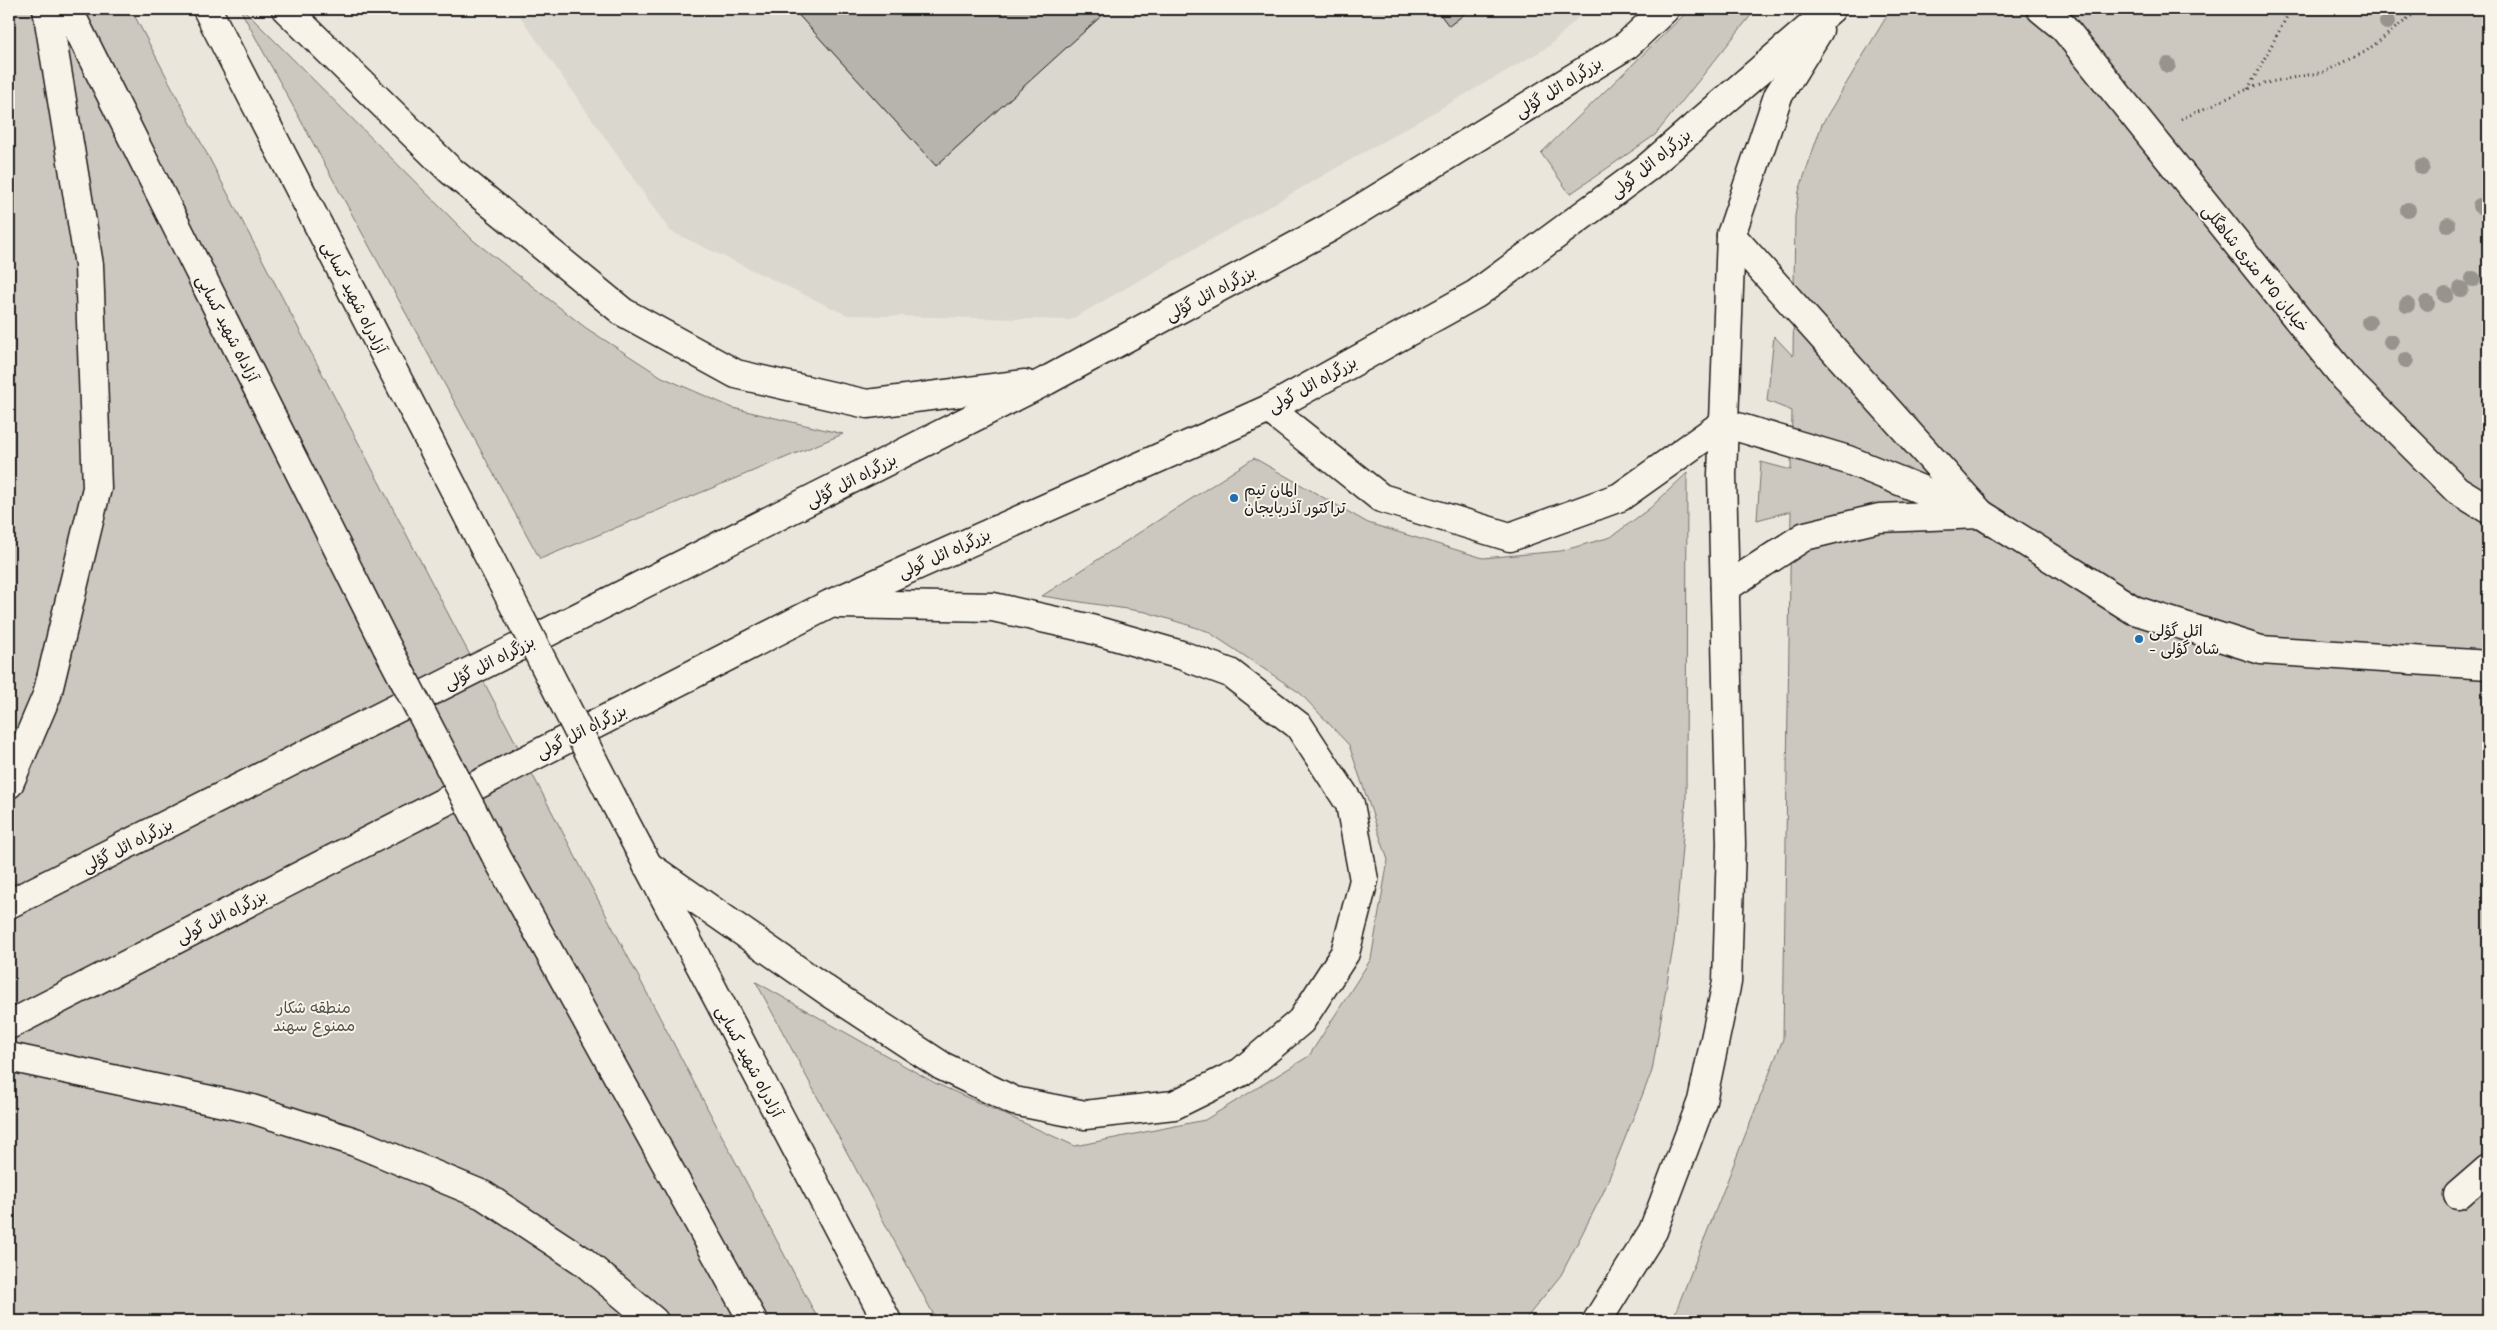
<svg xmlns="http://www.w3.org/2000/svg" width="2497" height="1330" font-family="Mynerve,'Playpen Sans Arabic',sans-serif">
<rect width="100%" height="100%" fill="#eae6dc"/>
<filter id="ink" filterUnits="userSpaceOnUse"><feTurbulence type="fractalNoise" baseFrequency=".02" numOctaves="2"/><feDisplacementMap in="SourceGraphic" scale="10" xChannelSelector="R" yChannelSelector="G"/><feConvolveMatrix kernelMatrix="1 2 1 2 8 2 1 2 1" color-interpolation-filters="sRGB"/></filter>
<g filter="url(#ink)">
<polygon fill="#dad7ce" points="515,9 1587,9 1548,47 1070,320 847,315 670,231"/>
<g fill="#ccc8c0" stroke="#74726e">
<polygon points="9,9 131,9 819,1321 9,1321"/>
<polygon points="240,9 243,9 474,241 586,328 662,377 733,408 843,434 540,559"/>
<polygon points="1690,9 1756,9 1655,135 1570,194 1541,153"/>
<polygon points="1891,9 2488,9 2488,1321 1672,1321 1783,1039 1791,511 1757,520 1761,462 1791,470 1792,411 1767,401 1774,336 1793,356 1795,216 1799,191 1822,124"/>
<polygon points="1254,458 1368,523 1483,558 1561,551 1611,537 1650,508 1687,473 1686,800 1674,942 1652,1071 1603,1193 1561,1275 1524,1321 937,1321 756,982 935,1083 1075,1146 1205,1120 1309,1056 1371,959 1388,860 1349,745 1300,693 1207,631 1146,612 1042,596"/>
</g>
<g fill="#b6b4ac" stroke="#1c1c1c">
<polygon points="793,9 1109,9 936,166"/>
<polygon points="1436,9 1471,9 1449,26"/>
</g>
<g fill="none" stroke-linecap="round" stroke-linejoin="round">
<g stroke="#1c1c1c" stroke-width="31">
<g id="minor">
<polyline points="2041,9 2064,28 2345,378 2457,490 2488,509"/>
<polyline points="1724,423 1848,460 1981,514 2134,610 2261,650 2488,665"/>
<polyline points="1725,588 1805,536 1879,518 1981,514 1731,235"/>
<polyline points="2458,1195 2488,1169"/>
</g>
</g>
<g stroke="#1c1c1c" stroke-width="31">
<g id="highway">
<polyline points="68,9 387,647"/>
<polyline points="207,9 503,584"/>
<polyline points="286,9 450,170 623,312 736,374 867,404 1025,384"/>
<polyline points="1269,409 1381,498 1510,537 1620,497 1724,423"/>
<polyline points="9,784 47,695 97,488 89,265 47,9"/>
<polyline points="614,801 887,1321"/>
<polyline points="495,854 753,1321"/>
<polyline points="647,865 829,992 942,1066 1014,1101 1085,1115 1174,1105 1241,1072 1301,1021 1345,953 1364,880 1350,804 1299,726 1230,673 1181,655 1087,628 993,607 839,604"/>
<polyline points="9,904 1046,381 1329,228 1627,45 1665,9"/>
<polyline points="9,1025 830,604 1269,409 1476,294 1648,167 1831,9"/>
<polyline points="9,1057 252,1109 355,1142 483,1195 583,1261 654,1321"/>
<polyline points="1597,1321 1653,1231 1702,1101 1727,982 1731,844 1722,475 1731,235 1778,96 1819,30"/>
</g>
</g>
<g stroke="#1c1c1c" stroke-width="3" stroke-dasharray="1 4" stroke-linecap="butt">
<polyline points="2248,89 2291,9"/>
<polyline points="2181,119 2248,89 2270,82 2324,72 2365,52 2420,9"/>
</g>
<use href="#minor" stroke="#f7f3e8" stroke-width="28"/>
<use href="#highway" stroke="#f7f3e8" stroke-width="28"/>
<g stroke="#1c1c1c" stroke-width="31" stroke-linecap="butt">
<g id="highway-bridge">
<polyline points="503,584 614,801"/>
<polyline points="387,647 495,854"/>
</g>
</g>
<use href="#highway-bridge" stroke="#f7f3e8" stroke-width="28"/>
</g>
<g fill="#96948d">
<circle cx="2387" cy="22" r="8"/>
<circle cx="2168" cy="65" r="8"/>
<circle cx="2422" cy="167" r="8"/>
<circle cx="2480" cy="206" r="8"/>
<circle cx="2408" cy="210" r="8"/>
<circle cx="2448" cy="225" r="8"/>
<circle cx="2473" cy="279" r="8"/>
<circle cx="2461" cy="289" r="8"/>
<circle cx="2446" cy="295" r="8"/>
<circle cx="2427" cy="303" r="8"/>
<circle cx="2407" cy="305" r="8"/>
<circle cx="2369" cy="322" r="8"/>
<circle cx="2391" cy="342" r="8"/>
<circle cx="2406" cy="360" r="8"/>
</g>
</g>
<g fill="#1f6fb2" stroke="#f7f3e8" stroke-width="2">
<circle cx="1234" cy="498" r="5"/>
<circle cx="2139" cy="639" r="5"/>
</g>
<g text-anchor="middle" stroke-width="4" stroke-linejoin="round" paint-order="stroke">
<g font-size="16" fill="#1c1c1c" stroke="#f7f3e8">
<text transform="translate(1558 87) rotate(-32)" y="6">بزرگراه ائل گؤلی</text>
<text transform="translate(1650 163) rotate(-39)" y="6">بزرگراه ائل گولی</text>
<text transform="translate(2256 268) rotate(51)" y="6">خیابان ۳۵ متری شاهگلی</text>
<text transform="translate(1210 293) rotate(-28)" y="6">بزرگراه ائل گؤلی</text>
<text transform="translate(355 297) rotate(63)" y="6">آزادراه شهید کسایی</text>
<text transform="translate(228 328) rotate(63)" y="6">آزاداه شهید کسایی</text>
<text transform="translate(1312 384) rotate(-29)" y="6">بزرگراه ائل گولی</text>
<text transform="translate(851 480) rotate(-27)" y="6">بزرگراه ائل گؤلی</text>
<text transform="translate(944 553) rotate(-24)" y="6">بزرگراه ائل گولی</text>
<text transform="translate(489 662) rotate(-27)" y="6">بزرگراه ائل گؤلی</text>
<text transform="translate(581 731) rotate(-27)" y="6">بزرگراه ائل گولی</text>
<text transform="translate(127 845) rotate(-27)" y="6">بزرگراه ائل گؤلی</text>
<text transform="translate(221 916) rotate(-27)" y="6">بزرگراه ائل گولی</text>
<text transform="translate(750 1061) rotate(62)" y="6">آزادراه شهید کسایی</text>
</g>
<g font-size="16" fill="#1c1c1c" stroke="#f7f3e8" text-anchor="start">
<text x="1244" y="495">المان تیم<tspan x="1244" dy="18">تراکتور آذربایجان</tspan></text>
<text x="2149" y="636">ائل گؤلی<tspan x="2149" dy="18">- شاه گؤلی</tspan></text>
</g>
<g font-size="16" fill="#51504d" stroke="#f7f3e8">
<text x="314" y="1013">منطقه شکار<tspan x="314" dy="18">ممنوع سهند</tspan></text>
</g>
</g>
<rect width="2497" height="1330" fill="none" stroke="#f7f3e8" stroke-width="30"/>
<rect x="15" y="15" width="2467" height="1300" fill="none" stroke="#1c1c1c" stroke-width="2" filter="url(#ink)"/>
</svg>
